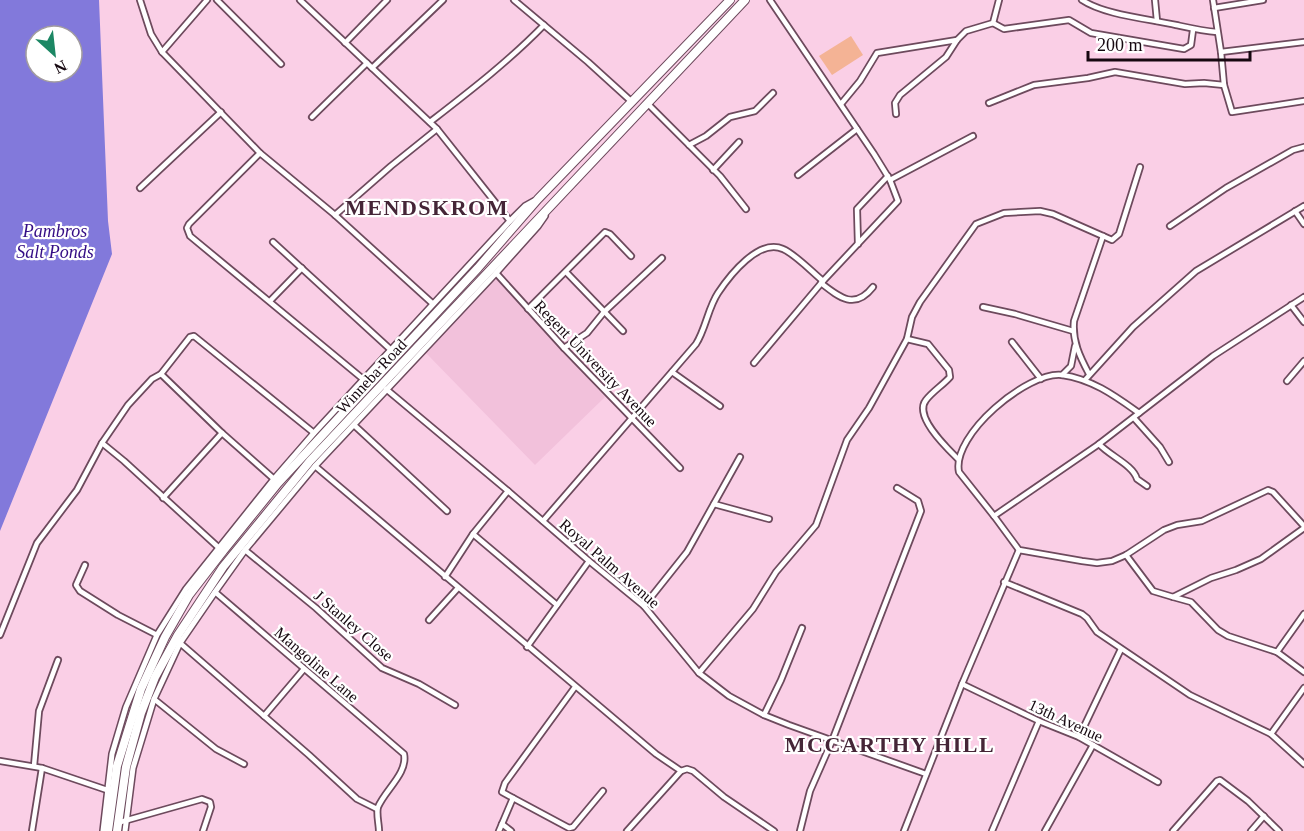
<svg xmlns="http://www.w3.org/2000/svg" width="1304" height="831" font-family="'Times New Roman',serif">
<rect width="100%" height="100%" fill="#facfe6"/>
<polygon fill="#f2c1db" points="496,278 605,397 535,465 425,352"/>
<polygon fill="#f4b395" points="851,36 863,55 832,75 819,56"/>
<path fill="#8279db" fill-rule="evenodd" d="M0,0H99L108,221L112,254L0,531ZM36,36H72V72H36Z"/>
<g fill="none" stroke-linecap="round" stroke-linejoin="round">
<g stroke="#6d4a5d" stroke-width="8">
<g id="minor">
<polyline points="140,0 151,34 162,52"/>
<polyline points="207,0 162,52 260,153"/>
<polyline points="217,0 281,64"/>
<polyline points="300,0 437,129 510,221"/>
<polyline points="514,0 588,62 632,102"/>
<path d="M1082,0C1104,15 1150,19 1176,25C1190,28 1203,31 1217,32"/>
<polyline points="1155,0 1157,21"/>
<polyline points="1213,0 1221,52 1224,85 1232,112 1304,101"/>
<polyline points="1214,8 1263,0"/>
<polyline points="993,23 1004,29 1069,20 1091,33 1184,49 1191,45 1193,30"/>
<polyline points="345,43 387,0"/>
<polyline points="1221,52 1304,42"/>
<polyline points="372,68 443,0"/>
<polyline points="989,103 1034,85 1088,78 1115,72 1185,84 1204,83 1224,85"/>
<polyline points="648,104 720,176 746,209"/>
<polyline points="841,104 860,81 877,53 957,40"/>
<polyline points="896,114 895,103 900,95 946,57 957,40 966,31 993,23 999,0"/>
<polyline points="312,117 367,63"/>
<path d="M430,122C470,91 509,61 544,25"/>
<polyline points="689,145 706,136 730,117 755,111 773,93"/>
<polyline points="713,170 739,142"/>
<polyline points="798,175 857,129"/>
<polyline points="890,180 973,136"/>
<polyline points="140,188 221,112"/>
<polyline points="1295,211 1304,224"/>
<polyline points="335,215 391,166 437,129"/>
<polyline points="1170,226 1226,188 1293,150 1304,147"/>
<polyline points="273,242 390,349"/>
<polyline points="858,244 857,209 888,176"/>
<polyline points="566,272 623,331"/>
<polyline points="496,273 564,348 680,468"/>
<path d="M821,283C840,298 855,310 873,287"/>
<polyline points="1304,297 1213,356 1099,444 994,516 1019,550 1082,561 1097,563 1112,561 1126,555 1164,530 1177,525 1202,521 1268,490 1273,492 1304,526"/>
<polyline points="270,301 302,268"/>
<polyline points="1291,305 1304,322"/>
<polyline points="983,307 1015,314 1073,331"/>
<polyline points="528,309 605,232 610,234 631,256"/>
<path d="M907,339L928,344L949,370L950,377C943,385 933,391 926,400C913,416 947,448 958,459"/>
<polyline points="1012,342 1041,379"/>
<polyline points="564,348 587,333 604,312 662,258"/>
<polyline points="754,363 823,281 898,201 890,180 874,154 770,0"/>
<polyline points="672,372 720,406"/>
<polyline points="161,374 222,433 274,479"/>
<path d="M1089,374C1080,357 1072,341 1074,321L1103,236"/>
<polyline points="1062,375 1071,366 1075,346"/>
<polyline points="363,379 190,236 187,228 189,224 260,153 335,215 432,303"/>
<polyline points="1085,380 1133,327 1196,271 1304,206"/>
<polyline points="1287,381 1304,361"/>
<polyline points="386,389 508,491 589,561 644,606 699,673 729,696 764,715 789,725 926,774"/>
<polyline points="1134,418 1160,447 1169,462"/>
<polyline points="354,425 447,511"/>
<polyline points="102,443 124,461 218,547"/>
<path d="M1099,444C1110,456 1133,465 1137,479L1147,486"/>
<polyline points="315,466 656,754 681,771 687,769 693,771 724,797 774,831"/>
<polyline points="163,498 222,433"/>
<polyline points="714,504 769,519"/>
<path d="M994,516L959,472C951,435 1028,371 1062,375C1092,379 1115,396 1139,413"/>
<path d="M543,521L696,344C706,328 708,308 718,293C730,275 759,238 783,249C795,254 812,272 823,281"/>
<polyline points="473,534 557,605"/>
<polyline points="245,550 316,608 382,668 419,684 455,705"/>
<polyline points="1126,555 1153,591 1173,597 1211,578 1236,570 1261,559 1304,528"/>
<polyline points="85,565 76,585 80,591 118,615 157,635"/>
<polyline points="445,577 473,534 508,491"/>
<polyline points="1004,582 1082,614 1087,618 1097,632 1190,695 1271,734 1304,764"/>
<path d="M215,592L404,754C408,773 385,790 378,807C376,813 379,824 379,831"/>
<polyline points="1173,597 1191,602 1218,630 1228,636 1277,652 1304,672"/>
<polyline points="644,606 687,552 740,457"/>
<polyline points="429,620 458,588"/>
<polyline points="0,635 37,543 77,490 102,443 128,405 152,379 161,374 190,337 194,336 314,433"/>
<polyline points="180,643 309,755 357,799 377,809"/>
<polyline points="527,647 589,561"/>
<polyline points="1277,652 1304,614"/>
<polyline points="699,673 753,609 776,572 816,525 847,440 869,408 907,339 912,317 920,302 976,224 1004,213 1040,211 1053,214 1112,240 1119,234 1140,167"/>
<polyline points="962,684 1039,721 1079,737 1158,782"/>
<polyline points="154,699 216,749 244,764"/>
<polyline points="764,715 781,680 802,628"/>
<polyline points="264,716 304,669"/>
<polyline points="1271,734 1304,688"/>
<polyline points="1079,737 1121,649"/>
<polyline points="0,761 42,768 107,790"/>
<polyline points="34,766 39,711 58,660"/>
<polyline points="513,798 569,828 573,827 603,791"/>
<polyline points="117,823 202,799 210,802 211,807 203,831"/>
<polyline points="502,824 511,831"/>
<polyline points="32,831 42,768"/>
<polyline points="499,831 513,798 502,792 505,783 575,687"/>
<polyline points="627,831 681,771"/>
<polyline points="800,831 810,791 832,741 921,511 918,501 897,488"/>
<polyline points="904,831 962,684 1019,550"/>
<polyline points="992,831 1039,721"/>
<polyline points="1045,831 1093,745"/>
<polyline points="1173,831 1217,781 1220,780 1248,801 1279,831"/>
<polyline points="1251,831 1264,816"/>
</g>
</g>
<g stroke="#6d4a5d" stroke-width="8">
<g id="tertiary">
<polyline points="103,831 112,754 126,707 157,635 186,589 274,479 314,433 510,221 525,206 534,201"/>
<polyline points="125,831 133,768 154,699 180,643 215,592 245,550 315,466 496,273 538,226 545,216"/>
</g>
</g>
<g stroke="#6d4a5d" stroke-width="10">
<g id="trunk">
<polyline points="108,831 117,766 141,689 165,637 189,595 223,551 278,483 478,268 538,199 730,0"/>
<polyline points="117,831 126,767 141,713 155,677 178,635 223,567 310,461 745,0"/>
</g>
</g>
<use href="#minor" stroke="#fff" stroke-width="4.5"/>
<use href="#tertiary" stroke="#fff" stroke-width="5"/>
<use href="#trunk" stroke="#fff" stroke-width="8"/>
</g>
<g text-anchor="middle" stroke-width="4.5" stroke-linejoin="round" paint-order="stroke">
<g font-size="16" fill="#160810" stroke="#fff">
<text transform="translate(596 363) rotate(46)" y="6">Regent University Avenue</text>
<text transform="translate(371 376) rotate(-47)" y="6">Winneba Road</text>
<text transform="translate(610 563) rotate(41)" y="6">Royal Palm Avenue</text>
<text transform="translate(354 625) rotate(41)" y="6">J Stanley Close</text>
<text transform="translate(317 664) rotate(41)" y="6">Mangoline Lane</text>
<text transform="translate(1066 720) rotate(25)" y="6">13th Avenue</text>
</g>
<g font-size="18" font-style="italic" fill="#340d85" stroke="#fff">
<text x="55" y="237">Pambros<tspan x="55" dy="21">Salt Ponds</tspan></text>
</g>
<g font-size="22" font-weight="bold" letter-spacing="1.5" fill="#452537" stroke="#fff">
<text x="427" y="215">MENDSKROM</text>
<text x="890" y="752">MCCARTHY HILL</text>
</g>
</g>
<g transform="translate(54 54) rotate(153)"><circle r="28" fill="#ffffff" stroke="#a29c9f" stroke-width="1.5"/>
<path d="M0-4.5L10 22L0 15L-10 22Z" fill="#1c8764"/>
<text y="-9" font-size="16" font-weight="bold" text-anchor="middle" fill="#160810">N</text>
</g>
<path d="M1088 51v9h162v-9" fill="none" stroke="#160810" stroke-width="3"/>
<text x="1097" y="51" font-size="18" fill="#160810" stroke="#ffffff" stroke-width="4.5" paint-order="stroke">200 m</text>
</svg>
